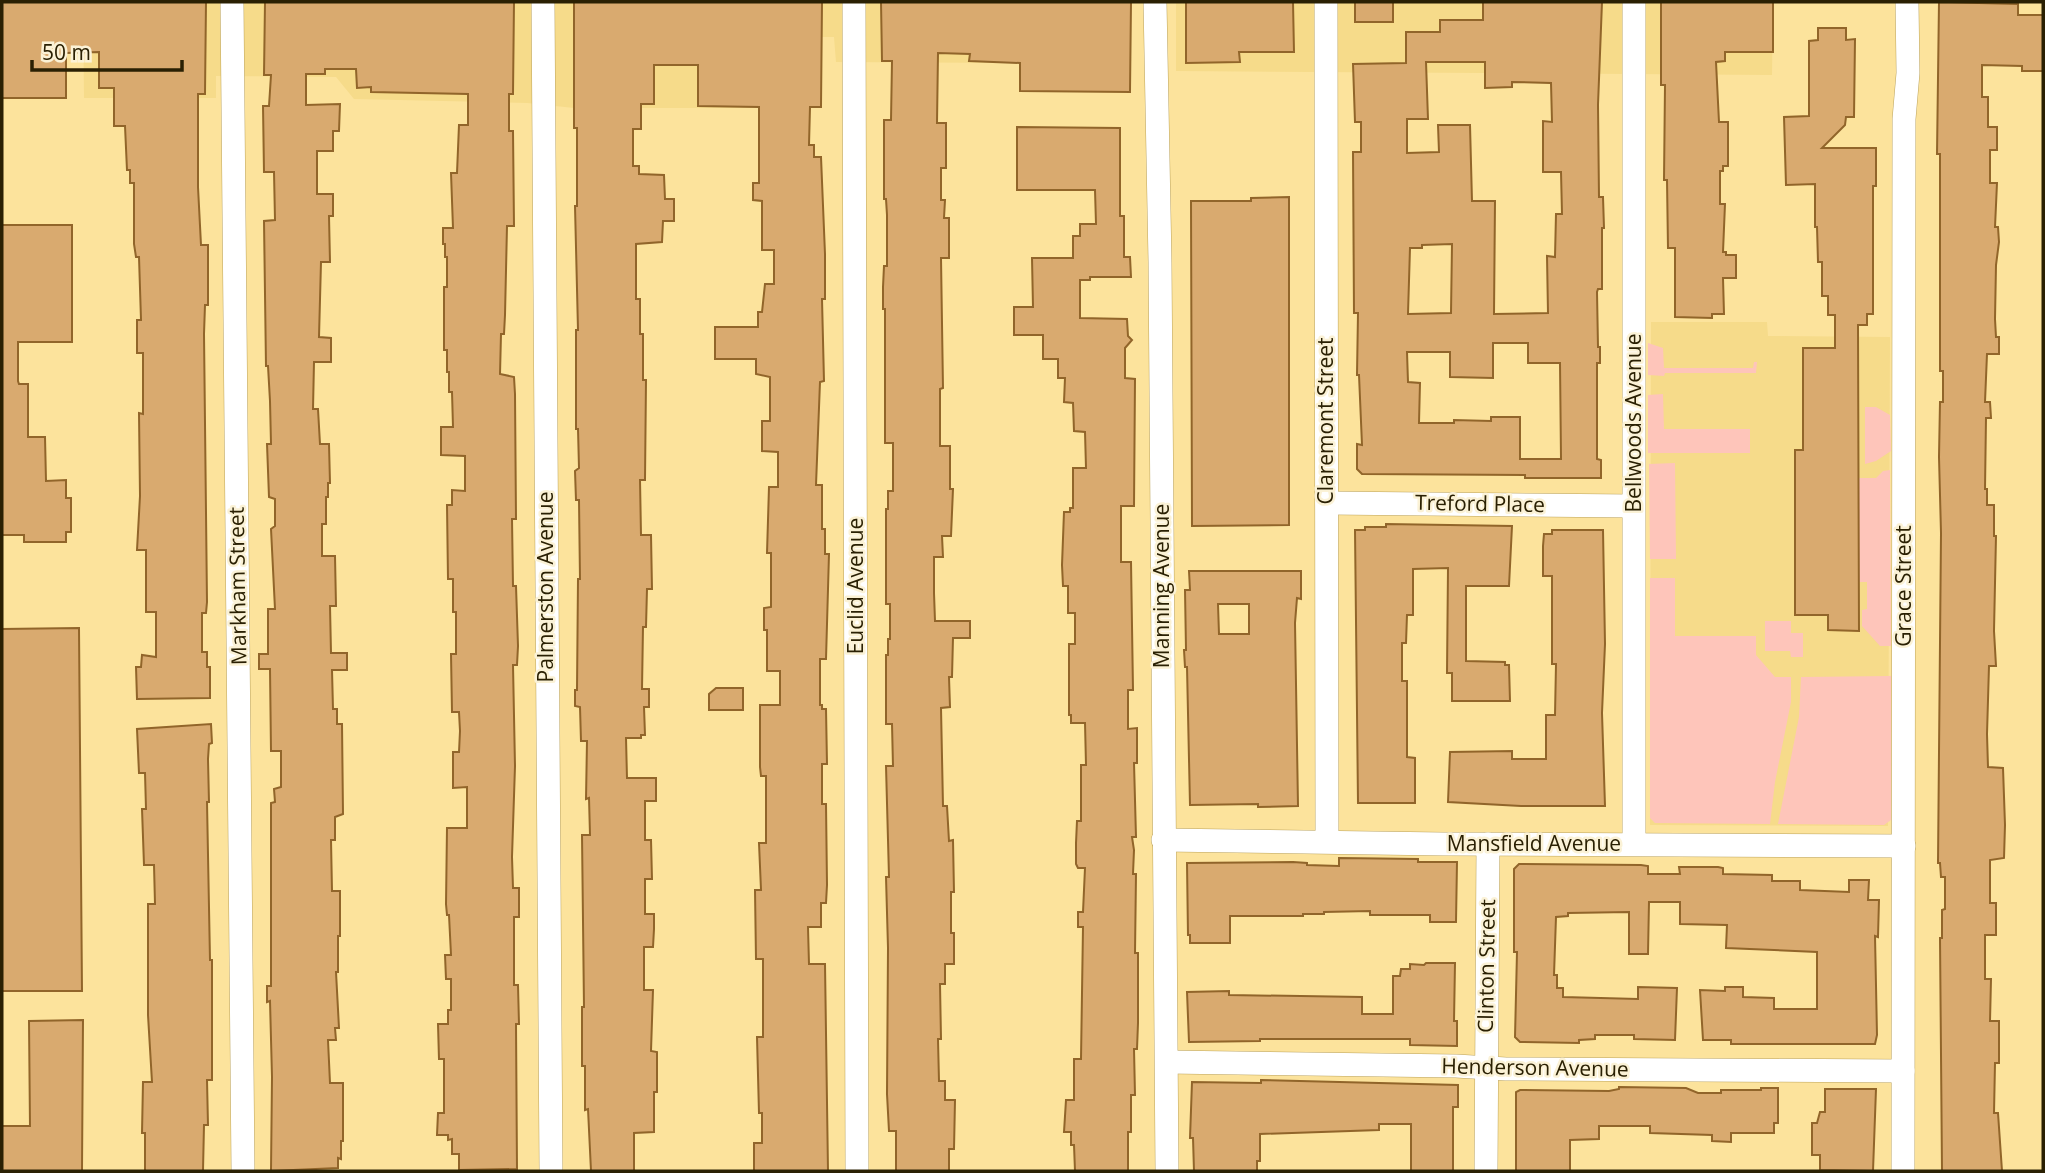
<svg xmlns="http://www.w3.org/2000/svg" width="2045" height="1173" font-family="'Open Sans',sans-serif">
<rect width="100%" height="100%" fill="#fce39c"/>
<g fill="#f6db8a">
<polygon points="83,2 1020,2 1020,63 836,62 834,37 768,37 752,40 751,108 574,108 527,103 354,99 336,77 216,76 216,98 84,98"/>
<polygon points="1176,2 1773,2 1772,75 1176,71"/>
<polygon points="1651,322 1767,322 1768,336 1890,337 1888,826 1650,825"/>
</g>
<g fill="#fec5ba">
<polygon points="1648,343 1663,348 1664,368 1753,368 1754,362 1757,362 1756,373 1665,373 1664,376 1648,375"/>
<polygon points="1663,394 1664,429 1750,429 1750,453 1648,453 1648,395"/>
<polygon points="1865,407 1876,407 1890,415 1891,451 1876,461 1865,464"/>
<polygon points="1675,463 1676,559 1650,559 1649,464"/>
<polygon points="1890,470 1891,646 1880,646 1862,626 1862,610 1867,609 1867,582 1858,582 1858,478 1876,478 1883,471"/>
<polygon points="1650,578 1675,578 1675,636 1756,636 1756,655 1775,677 1791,677 1791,702 1775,782 1770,824 1655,823 1650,818"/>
<polygon points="1765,621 1791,621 1791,633 1803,633 1803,657 1791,657 1790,651 1765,651"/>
<polygon points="1891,676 1891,820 1884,825 1778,824 1799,717 1801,677"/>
</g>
<g fill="#d9aa6f" stroke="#91652a" stroke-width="2" fill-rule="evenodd">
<polygon points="2,2 206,2 205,94 198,94 198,187 201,245 208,245 208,305 205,305 204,334 207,602 206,613 202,613 202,652 207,652 207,667 210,667 210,698 137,699 136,667 141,667 142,655 156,657 156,612 146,612 146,550 137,550 140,496 139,413 143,414 143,353 137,353 137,320 141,320 139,257 136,257 134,244 134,183 130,183 130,170 127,170 125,126 114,126 114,88 99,88 99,52 66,53 66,98 2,98"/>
<polygon points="265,2 514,2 513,94 509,94 509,131 513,131 514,226 507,226 505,315 504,334 501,334 500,374 514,377 515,394 516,519 512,519 513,586 516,586 518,646 517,665 513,665 515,766 512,857 513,888 519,888 519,917 514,917 514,985 518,985 519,1024 516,1024 517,1169 459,1170 459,1154 452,1154 452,1139 448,1140 448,1135 437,1135 438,1113 444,1113 444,1059 439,1059 438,1024 448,1024 448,1010 451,1010 451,979 446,979 445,955 451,955 449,915 447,915 446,904 447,828 467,828 467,787 453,788 453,752 459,752 460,731 459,712 452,712 451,654 456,654 456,612 453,612 453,579 448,579 447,505 452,505 452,490 465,491 465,456 441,455 441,427 453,427 452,392 449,392 449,372 447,372 447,350 444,350 444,287 447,287 447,257 445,257 445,244 443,244 443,228 453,228 451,173 457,173 459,125 468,125 468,94 371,92 371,87 357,88 356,69 325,69 325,74 306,74 306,105 340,104 339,131 333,131 333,151 317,151 317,194 333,194 333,216 329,216 330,262 321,262 319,337 331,338 331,362 314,362 313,409 318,409 320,444 329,444 330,483 328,483 328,497 326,497 326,524 322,524 322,556 335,556 336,606 330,606 331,653 347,653 347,670 332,670 333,709 337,709 337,724 342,724 343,814 335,817 335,840 331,840 332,891 340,891 340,936 338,936 338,972 336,972 339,1028 335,1028 336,1040 328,1040 330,1083 343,1083 343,1141 341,1141 341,1159 338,1158 338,1168 271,1171 272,1077 270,1001 267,1002 267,986 271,986 271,803 275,802 274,789 281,787 281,751 271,751 270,669 259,669 259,654 268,654 268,609 275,609 271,529 275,526 275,499 269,497 267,444 271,444 270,401 268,366 266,366 264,221 275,220 274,172 264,172 263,106 269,106 271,75 264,75"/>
<polygon points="574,2 822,2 821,107 810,107 809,145 814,145 814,157 821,157 825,254 825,299 822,299 824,381 820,382 816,485 822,485 822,529 825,529 825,554 829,554 826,659 820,659 820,705 822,705 822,709 826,709 827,764 822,764 822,804 826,804 827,885 826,903 821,903 821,927 808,927 809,964 825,964 828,1171 754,1171 754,1143 762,1143 762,1113 759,1113 757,1037 763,1037 763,959 756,959 755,890 761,890 759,843 766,843 766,776 761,776 760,767 760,705 780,705 780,671 767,671 767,630 764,630 764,608 771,607 771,553 767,553 769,487 778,487 778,452 762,451 762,421 770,421 770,377 756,374 756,359 715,359 715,327 758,327 758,312 762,312 765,284 774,284 774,250 762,250 762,201 753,200 753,183 759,183 759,107 698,106 698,65 654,65 654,104 641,104 641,129 633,129 633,166 639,166 639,174 664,175 665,199 674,199 674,221 663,221 662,242 636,244 636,299 640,299 640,334 643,334 643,380 646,380 645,480 640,480 641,535 651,535 652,589 647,589 646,627 643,627 642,689 649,689 649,707 644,707 645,735 641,735 641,738 626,738 627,778 656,778 656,801 645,801 645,840 651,840 652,879 645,879 645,914 654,914 654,929 653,947 644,947 644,990 653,990 651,1051 657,1052 657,1092 654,1092 654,1132 634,1133 634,1171 591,1171 588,1109 585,1110 585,1066 582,1066 582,1007 584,1007 582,835 590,835 589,798 586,799 587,741 581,741 580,707 575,706 575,690 577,690 578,579 580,579 579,500 576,500 575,471 579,468 578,429 576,429 576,330 578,330 575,206 577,206 577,128 574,128"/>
<polygon points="881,2 1131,2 1130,92 1020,91 1020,63 969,61 970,54 938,53 937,123 946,123 946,168 941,168 941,200 945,200 944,218 949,218 949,258 941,258 943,388 940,389 940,446 950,446 950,489 953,489 951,536 942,536 943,557 934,557 934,593 935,621 970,621 970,638 953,638 952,677 949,677 950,707 941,708 943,806 947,806 949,841 953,840 954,892 951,892 951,933 954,933 954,964 945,964 945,984 940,984 941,1039 938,1039 939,1081 945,1081 945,1100 955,1100 954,1149 949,1149 949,1171 896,1171 896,1131 889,1131 887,1094 888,948 886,877 889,877 886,766 893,766 892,724 886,724 886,655 888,655 888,639 890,639 890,604 886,604 886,509 888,509 888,491 893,491 893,443 885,443 885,309 883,309 883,287 884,266 887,266 887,215 886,199 884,199 884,120 891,120 892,61 882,61"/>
<polygon points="1186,2 1293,2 1294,52 1239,52 1240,62 1186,63"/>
<rect x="1355" y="2" width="38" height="20"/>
<path d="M1483,2H1602L1598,105L1599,197H1603L1604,228H1602V289H1598L1597,292L1598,347H1600V363H1597V459L1601,460V478H1525V475L1362,474L1357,469V444L1362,445L1359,375H1357L1358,313H1354L1353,152H1361V122H1355L1353,64L1406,63V32H1440V20H1483ZM1426,62H1485V88L1512,87V82L1551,83L1552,122L1543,121V172H1561L1562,214H1556L1555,257L1547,256L1548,313L1494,314L1495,201H1472L1470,125H1438L1439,152L1407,153V119H1428ZM1452,244L1451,313L1408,314L1410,248H1422V245ZM1493,343H1528V363H1560L1561,459H1520V417H1491V421L1454,420V423H1419L1420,383L1408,382L1407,352H1450V377L1493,378Z"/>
<polygon points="1661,2 1773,2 1773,52 1725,52 1725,61 1716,62 1719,122 1728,122 1728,166 1723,166 1723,171 1720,171 1720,204 1725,204 1723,252 1726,252 1726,255 1736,255 1736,278 1723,278 1724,314 1712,314 1712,318 1675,317 1675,248 1668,248 1667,180 1664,180 1665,85 1661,85"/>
<polygon points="1939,2 2018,4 2018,15 2043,15 2043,71 2022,71 2022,66 1982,65 1982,97 1988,97 1988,127 1997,127 1997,150 1990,150 1990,183 1997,183 1995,227 1998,227 1999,242 1996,265 1995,319 1996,337 1999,337 1999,354 1987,354 1985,402 1990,402 1991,418 1986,418 1985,489 1987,489 1987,505 1994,505 1994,536 1996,536 1994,631 1996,666 1989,666 1987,734 1988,767 2003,768 2005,825 2004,858 1990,860 1990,903 1996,903 1996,935 1985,935 1985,979 1991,979 1990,1021 1999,1021 1999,1063 1995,1063 1994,1113 1998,1113 2002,1171 1942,1171 1940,938 1942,938 1942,910 1945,909 1945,877 1941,877 1940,863 1938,863 1941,533 1939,457 1940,402 1943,402 1943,371 1940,371 1940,154 1937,154"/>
<polygon points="1818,28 1846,28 1846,40 1855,39 1854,117 1846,117 1845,125 1822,148 1876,148 1876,186 1873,186 1873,314 1867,314 1867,325 1858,325 1859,631 1828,630 1828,615 1795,615 1795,450 1803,450 1803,348 1835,348 1835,315 1828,315 1828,296 1822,296 1822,262 1818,262 1817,227 1815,227 1815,184 1786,185 1784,117 1809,116 1809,41 1818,40"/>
<polygon points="1017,127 1120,128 1120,216 1124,216 1124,257 1130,257 1131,277 1090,277 1090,280 1080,280 1080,318 1127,319 1128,336 1132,340 1125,348 1125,378 1135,379 1134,506 1121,506 1121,562 1131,562 1133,690 1128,690 1128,729 1137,728 1137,763 1134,763 1136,837 1132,837 1134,850 1133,874 1136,874 1135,953 1138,953 1138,1023 1137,1049 1134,1049 1135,1095 1131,1095 1131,1132 1128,1132 1128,1171 1075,1171 1074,1145 1071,1145 1071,1132 1064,1132 1066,1100 1074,1100 1074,1059 1081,1059 1083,927 1078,927 1078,912 1083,912 1085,868 1078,868 1076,864 1076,843 1077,821 1081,821 1081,765 1086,765 1085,723 1071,723 1071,715 1069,715 1069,644 1075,644 1075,613 1068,613 1068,586 1063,586 1062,565 1064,512 1070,512 1070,508 1073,508 1073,468 1086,468 1085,432 1074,431 1073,403 1064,402 1065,378 1058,378 1058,359 1043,359 1043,335 1014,335 1014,307 1033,307 1032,258 1073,258 1073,236 1080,236 1080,224 1096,224 1095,190 1017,190"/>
<polygon points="1289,197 1289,525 1192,526 1191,201 1251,201 1251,198"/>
<polygon points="2,225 72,225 72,342 18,342 18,381 19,384 28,384 28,437 45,437 46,481 66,480 66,498 71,498 71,532 66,532 66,542 24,542 24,535 2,535"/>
<polygon points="1386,524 1512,526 1509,586 1466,586 1466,661 1505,662 1505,665 1509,665 1510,701 1452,701 1452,673 1447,673 1448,568 1413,569 1413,615 1407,615 1406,643 1402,643 1402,681 1407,681 1407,757 1415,758 1415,803 1358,803 1355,530 1365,530 1365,527 1386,527"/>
<polygon points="1552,530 1603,530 1605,644 1602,713 1605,806 1521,806 1448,802 1450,752 1512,751 1512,759 1546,759 1546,715 1555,715 1556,664 1552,664 1552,576 1543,576 1543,546 1544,534 1552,534"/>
<path d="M1189,571H1301V599L1297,598L1295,623L1298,806L1258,807V804L1190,805L1187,667H1185L1184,650H1186L1185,590H1190ZM1218,604H1249V634H1219Z"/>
<polygon points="79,628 82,991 2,991 2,629"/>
<polygon points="716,688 743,688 743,710 709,710 709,694"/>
<polygon points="211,724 212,743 209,744 208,759 209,802 207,802 210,960 212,960 212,1080 207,1080 208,1125 204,1125 203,1171 145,1171 145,1133 142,1133 143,1082 152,1082 148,1015 148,904 155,904 154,865 144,865 142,809 146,809 145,773 139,773 137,729"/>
<polygon points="1339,858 1418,859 1418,862 1457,862 1456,922 1430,922 1430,915 1370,915 1370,911 1324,912 1324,914 1303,914 1303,916 1230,916 1230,943 1190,943 1190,935 1188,935 1187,863 1293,862 1307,863 1307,865 1339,866"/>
<polygon points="1519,864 1641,865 1648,866 1648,874 1680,874 1679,867 1718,867 1723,868 1723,874 1772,875 1772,881 1800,881 1800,890 1849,892 1849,880 1869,880 1868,900 1879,900 1878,937 1875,936 1877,1035 1875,1044 1731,1044 1731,1040 1703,1040 1700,990 1725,991 1725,987 1743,987 1743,997 1774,998 1774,1009 1817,1009 1817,952 1726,948 1727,925 1680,924 1680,902 1649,902 1648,954 1629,954 1629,912 1568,913 1568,916 1556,917 1554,975 1557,975 1557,988 1563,988 1563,997 1638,999 1638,987 1677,988 1675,1040 1634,1039 1634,1035 1595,1035 1595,1039 1579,1040 1579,1043 1520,1042 1515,1037 1517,952 1514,952 1514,869"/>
<polygon points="1426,963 1455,963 1454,1021 1457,1021 1457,1046 1410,1045 1410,1039 1260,1039 1260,1041 1189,1042 1187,992 1229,991 1229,995 1362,997 1362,1014 1393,1014 1393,976 1400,976 1401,969 1410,969 1410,964 1424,965"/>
<polygon points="83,1020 82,1171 2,1171 2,1126 30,1126 29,1021"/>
<polygon points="1261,1080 1458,1085 1458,1107 1453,1107 1453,1171 1411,1171 1411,1124 1379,1124 1379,1130 1260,1134 1260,1161 1257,1161 1257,1171 1194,1171 1193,1138 1190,1138 1192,1082 1261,1083"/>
<polygon points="1619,1087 1686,1088 1698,1093 1721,1093 1721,1090 1761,1090 1761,1088 1778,1088 1778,1123 1774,1123 1774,1133 1731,1133 1731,1142 1712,1141 1712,1135 1650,1133 1650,1126 1599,1126 1599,1139 1570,1140 1570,1171 1516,1171 1516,1092 1520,1090 1609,1091 1619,1089"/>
<polygon points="1825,1089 1876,1089 1873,1171 1820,1170 1820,1155 1812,1155 1812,1123 1817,1123 1820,1112 1825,1112"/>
</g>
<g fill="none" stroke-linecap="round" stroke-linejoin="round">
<g stroke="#bba35d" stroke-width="24">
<g id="minor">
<polyline points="232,2 243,1171"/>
<polyline points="543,2 551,1171"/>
<polyline points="854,2 857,1171"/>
<polyline points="1155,2 1160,262 1167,1171"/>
<polyline points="1326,2 1327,841"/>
<polyline points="1327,503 1633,506"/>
<polyline points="1163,840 1443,844 1904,846"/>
<polyline points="1634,844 1634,2"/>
<polyline points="1167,1062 1456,1066 1506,1069 1903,1071"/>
<polyline points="1486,1171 1488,844"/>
<polyline points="1903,1171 1904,119 1908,73 1907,2"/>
</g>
</g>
<use href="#minor" stroke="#fff" stroke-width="23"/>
</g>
<g text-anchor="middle" stroke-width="5" stroke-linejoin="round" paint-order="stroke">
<g font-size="21" fill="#2a2003" stroke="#fbf2d6">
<text transform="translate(1326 421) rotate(-90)" y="7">Claremont Street</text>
<text transform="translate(1634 423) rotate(-90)" y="7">Bellwoods Avenue</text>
<text transform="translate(1480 504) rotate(1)" y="7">Treford Place</text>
<text transform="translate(238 586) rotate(-91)" y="7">Markham Street</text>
<text transform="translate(856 586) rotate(-90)" y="7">Euclid Avenue</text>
<text transform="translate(1162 586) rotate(-90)" y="7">Manning Avenue</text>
<text transform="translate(1904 586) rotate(-90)" y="7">Grace Street</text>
<text transform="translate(546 587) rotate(-90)" y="7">Palmerston Avenue</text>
<text x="1534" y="851">Mansfield Avenue</text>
<text transform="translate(1487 966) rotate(-89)" y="7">Clinton Street</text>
<text transform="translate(1535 1068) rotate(1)" y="7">Henderson Avenue</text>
</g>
</g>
<rect width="2045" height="1173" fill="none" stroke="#2a2003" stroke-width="7"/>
<path d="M32 60v10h150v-10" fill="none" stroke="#2a2003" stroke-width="3.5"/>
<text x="42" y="60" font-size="21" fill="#2a2003" stroke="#fbf2d6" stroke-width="5" paint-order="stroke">50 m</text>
</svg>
